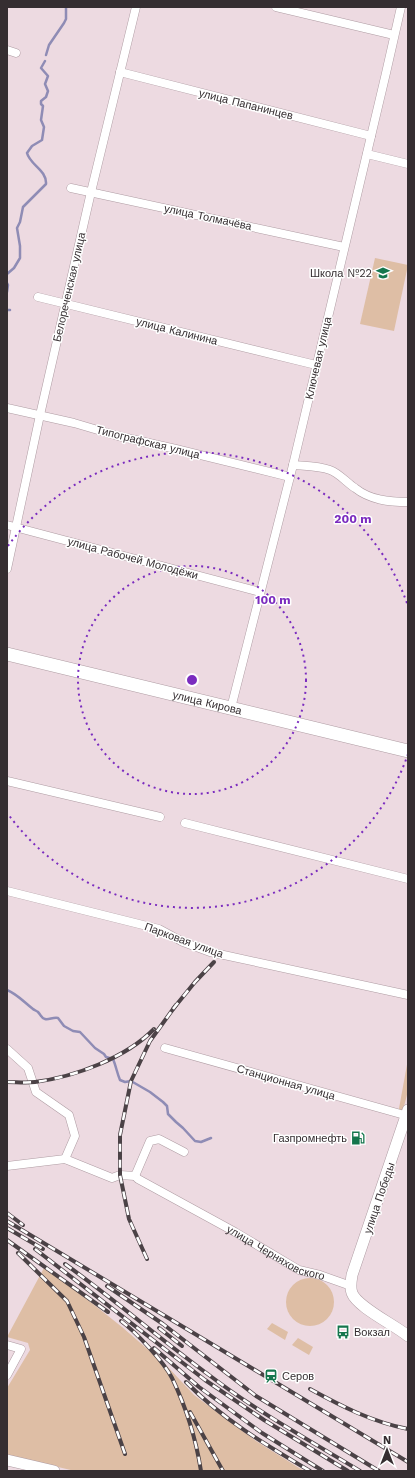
<svg xmlns="http://www.w3.org/2000/svg" width="415" height="1478" font-family="'Work Sans',sans-serif">
<rect width="100%" height="100%" fill="#eddae1"/>
<g fill="#debea5">
<polygon points="375,258 408,265 394,331 360,324"/>
<polygon points="408,1059 408,1091 402,1114 398,1114"/>
<polygon points="45,1266 122,1327 167,1366 194,1395 256,1441 304,1471 75,1471 7,1455 7,1388 30,1350 28,1343 7,1337"/>
<circle cx="310" cy="1302" r="24"/>
<polygon points="272,1323 288,1332 285,1340 267,1329"/>
<polygon points="298,1338 313,1347 309,1355 292,1345"/>
</g>
<g fill="none" stroke-linecap="round" stroke-linejoin="round">
<g stroke="#8f8cb5" stroke-width="2.5">
<polyline points="46,55 49,45 64,23 66,19 66,7"/>
<path d="M7,274L14,268L20,258V246L17,228L20,222L23,207L46,184C47,170 30,165 27,153L32,146L42,140L44,127L41,120L43,106L41,104V101L46,97L48,91L45,84L48,76L41,68L45,61"/>
<polyline points="7,283 8,285 7,292"/>
<polyline points="7,310 10,310"/>
<path d="M7,990C17,994 24,1002 33,1009C34,1010 37,1011 38,1012C41,1015 41,1018 45,1019C49,1020 53,1017 58,1018L64,1026L73,1031L80,1032L95,1048L104,1054L106,1057L113,1059C116,1066 117,1073 120,1080L125,1082L131,1081L150,1092L163,1102L167,1106L168,1114L176,1122L183,1128L195,1141L201,1142L211,1138"/>
</g>
<g stroke="#af9ca3" stroke-width="9">
<g id="street">
<polyline points="276,7 394,35"/>
<polyline points="7,50 16,53"/>
<polyline points="120,72 371,136"/>
<polyline points="367,154 408,164"/>
<polyline points="71,188 344,247"/>
<polyline points="38,297 316,365"/>
<polyline points="7,408 74,423 118,436 176,449 290,477"/>
<path d="M293,465C305,466 319,466 330,470C339,473 347,483 355,488C370,500 389,502 408,502"/>
<polyline points="7,525 260,592"/>
<polyline points="7,569 40,415 91,192 136,7"/>
<polyline points="231,708 293,465 386,73 401,7"/>
<polyline points="7,781 160,817"/>
<polyline points="185,823 408,879"/>
<polyline points="7,891 159,929 183,942 210,952 408,995"/>
<polyline points="165,1048 408,1116"/>
<polyline points="7,1049 28,1068 36,1092 69,1115 75,1136 65,1159"/>
<polyline points="7,1166 65,1159 112,1178 120,1175 135,1176 150,1141 159,1139 184,1152"/>
<path id="s1" d="M135,1176L138,1179L235,1232L299,1270L320,1275L351,1286"/>
<polyline points="7,1345 21,1349 7,1375"/>
</g>
</g>
<g stroke="#af9ca3" stroke-width="12">
<g id="secondary">
<path d="M408,1110L352,1275C351,1281 350,1288 352,1293C357,1307 395,1325 408,1336"/>
<polyline points="7,1460 54,1471"/>
</g>
</g>
<g stroke="#af9ca3" stroke-width="14">
<g id="primary">
<path id="s2" d="M7,654L408,751"/>
</g>
</g>
<use href="#street" stroke="#fff" stroke-width="8"/>
<use href="#secondary" stroke="#fff" stroke-width="11"/>
<use href="#primary" stroke="#fff" stroke-width="13"/>
<g stroke="#4b4246" stroke-width="4">
<g id="rail">
<polyline points="173,1009 195,982 214,962"/>
<path d="M7,1082C16,1082 26,1083 35,1082C74,1077 126,1058 154,1029"/>
<polyline points="7,1213 23,1225"/>
<polyline points="7,1221 408,1462"/>
<polyline points="7,1228 43,1249"/>
<polyline points="7,1240 108,1312"/>
<polyline points="35,1249 205,1380 264,1420 348,1471"/>
<polyline points="18,1253 67,1301 84,1337 125,1454"/>
<polyline points="147,1259 129,1219 120,1175 120,1135 131,1081 150,1041 176,1005"/>
<path d="M65,1264C114,1299 160,1339 209,1375C256,1411 309,1440 360,1471"/>
<polyline points="107,1286 163,1324 256,1396 379,1471"/>
<path d="M121,1321C136,1332 164,1362 172,1378C186,1407 196,1439 201,1471"/>
<polyline points="159,1328 182,1346"/>
<polyline points="154,1348 199,1387 262,1433 323,1471"/>
<path d="M186,1382C222,1419 266,1445 310,1471"/>
<path d="M310,1389C341,1406 372,1422 408,1429"/>
<polyline points="190,1412 223,1471"/>
</g>
</g>
<use href="#rail" stroke="#fff" stroke-width="2.5" stroke-dasharray="8" stroke-linecap="butt"/>
</g>
<g fill="none" stroke="#7b2cbf" stroke-width="2" stroke-dasharray="2 4">
<circle cx="192" cy="680" r="114"/>
<path d="M408 754A228 228 0 0 1 8 814M8 546A228 228 0 0 1 408 606"/>
</g>
<defs>
<g id="school-bare" transform="scale(1.08)"><path d="M0-5L7-2L0 1L-7-2ZM-4 1L0 2.5L4 1V4Q0 6-4 4Z" fill="#15764d" stroke="#fff" stroke-width="2.5" paint-order="stroke"/></g>
<g id="fuel-bare" transform="scale(1.08)"><path d="M-5.5-6h7V0h2V4h1.3V-2.5L3-4.5l.8-.8L6-3V5H2.5V1h-1V6h-7ZM-4.2-4.7v3.2H.2V-4.7Z" fill="#15764d" stroke="#fff" stroke-width="2.5" paint-order="stroke"/></g>
<g id="bus-bare" transform="scale(1.08)"><path d="M-5-6H5V4H4V6H2V4H-2V6H-4V4H-5ZM-3.5-4V0h7V-4ZM-3.5 1.2v1.5H-2V1.2ZM2 1.2v1.5H3.5V1.2Z" fill="#15764d" stroke="#fff" stroke-width="2.5" paint-order="stroke"/></g>
<g id="station-bare" transform="scale(1.08)"><path d="M-3-6H3Q5-6 5-4V2Q5 4 3 4L4.5 6H3L1.5 4h-3L-3 6H-4.5L-3 4Q-5 4-5 2V-4Q-5-6-3-6ZM-3.5-4v3h7v-3ZM-3.5 1v1.5H-2V1ZM2 1v1.5H3.5V1Z" fill="#15764d" stroke="#fff" stroke-width="2.5" paint-order="stroke"/></g>
</defs>
<g fill-rule="evenodd">
<use href="#school-bare" x="383" y="273"/>
<use href="#fuel-bare" x="358" y="1138"/>
<use href="#bus-bare" x="343" y="1332"/>
<use href="#station-bare" x="271" y="1376"/>
</g>
<g text-anchor="middle" stroke-width="3" stroke-linejoin="round" paint-order="stroke">
<g font-size="11" fill="#352e31" stroke="#fff">
<text transform="translate(246 104) rotate(14)" y="4">улица Папанинцев</text>
<text transform="translate(208 217) rotate(12)" y="4">улица Толмачёва</text>
<text transform="translate(69 287) rotate(-77)" y="4">Белореченская улица</text>
<text transform="translate(177 331) rotate(14)" y="4">улица Калинина</text>
<text transform="translate(318 358) rotate(-77)" y="4">Ключевая улица</text>
<text transform="translate(148 442) rotate(14)" y="4">Типографская улица</text>
<text transform="translate(133 558) rotate(15)" y="4">улица Рабочей Молодёжи</text>
<text dy="4" stroke="none"><textPath href="#s2" startOffset="206">улица Кирова</textPath></text>
<text transform="translate(184 940) rotate(20)" y="4">Парковая улица</text>
<text transform="translate(286 1082) rotate(16)" y="4">Станционная улица</text>
<text transform="translate(379 1198) rotate(-71)" y="4">улица Победы</text>
<text dy="4" stroke="none"><textPath href="#s1" startOffset="161">улица Черняховского</textPath></text>
</g>
<g font-size="11" fill="#352e31" stroke="#fff" text-anchor="end">
<text x="372" y="277">Школа №22</text>
<text x="347" y="1142">Газпромнефть</text>
<text x="354" y="1336" text-anchor="start">Вокзал</text>
<text x="282" y="1380" text-anchor="start">Серов</text>
</g>
</g>
<circle cx="192" cy="680" r="6" fill="#7b2cbf" stroke="#fff" stroke-width="2"/>
<g font-size="12" text-anchor="middle" font-weight="bold" fill="#7b2cbf" stroke="#fff" stroke-width="3" stroke-linejoin="round" paint-order="stroke">
<text x="353" y="523">200 m</text>
<text x="273" y="604">100 m</text>
</g>
<rect width="415" height="1478" fill="none" stroke="#352e31" stroke-width="16"/>
<g transform="translate(387 1450)" stroke="#ffffff" stroke-width="3" paint-order="stroke">
<path d="M0-3L7 15L0 10L-7 15Z" fill="#352e31"/>
<text y="-6" font-size="11" font-weight="bold" text-anchor="middle" fill="#352e31">N</text>
</g>
</svg>
